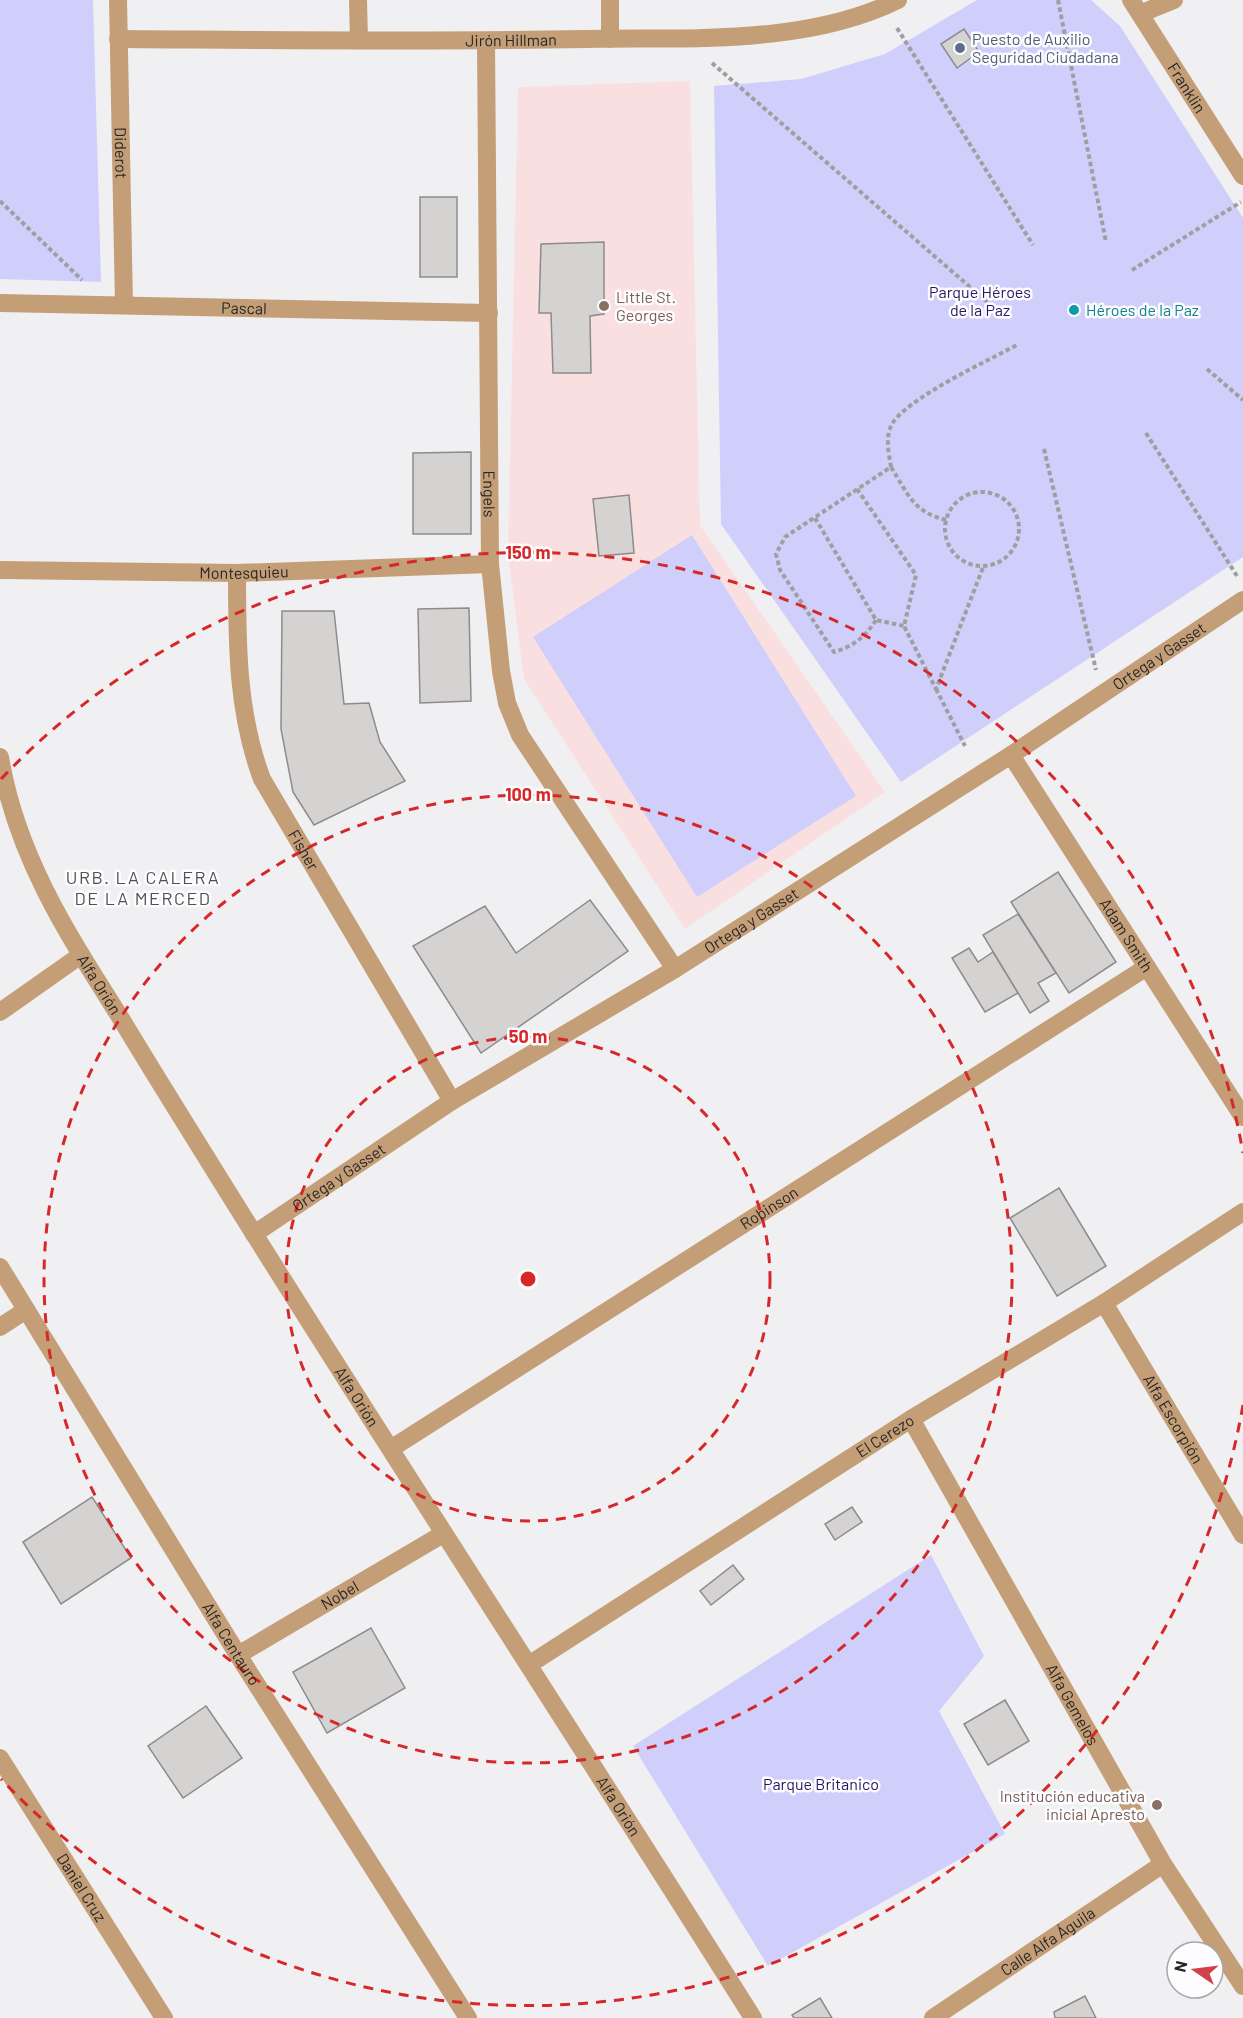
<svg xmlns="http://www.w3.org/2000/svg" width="1243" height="2018" font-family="Barlow,sans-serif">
<rect width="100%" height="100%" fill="#f0f0f2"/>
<polygon fill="#fadfe1" points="690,81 700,525 885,792 685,929 524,679 508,554 518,87"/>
<g fill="#d0cefb">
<polygon points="0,0 93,0 101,282 0,279"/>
<polygon points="977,0 1091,0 1120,26 1243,218 1243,557 901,782 721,524 714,86 801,79 885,54"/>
<polygon points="692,535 856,796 697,897 533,637"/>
<polygon points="931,1555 984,1656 939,1711 1005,1834 768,1966 633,1746"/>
</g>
<g fill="#d5d2d2" stroke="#8d8b8b" stroke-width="1.5">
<polygon points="964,29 979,52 957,68 941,44"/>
<rect x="420" y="197" width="37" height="80"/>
<polygon points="604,242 604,314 590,316 591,373 553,373 551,313 539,313 541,244"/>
<polygon points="471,452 471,534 413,534 413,453"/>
<polygon points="629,495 634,553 599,556 593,499"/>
<polygon points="469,608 471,701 420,703 418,609"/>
<polygon points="282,611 334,611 344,704 369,703 380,742 405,781 314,825 293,792 281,729"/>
<polygon points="1058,872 1116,962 1069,993 1011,902"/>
<polygon points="590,900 628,951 481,1053 413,946 485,906 516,953"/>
<polygon points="1018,914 1056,973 1038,983 1049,1001 1030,1013 983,935"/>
<polygon points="969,948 978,962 993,952 1018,993 985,1012 952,958"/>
<polygon points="1059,1188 1106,1266 1057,1296 1010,1218"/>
<polygon points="92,1497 131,1558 61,1604 23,1542"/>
<polygon points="852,1507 862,1522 835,1540 825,1524"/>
<polygon points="733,1565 744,1579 711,1605 700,1591"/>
<polygon points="371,1628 405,1688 327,1733 293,1672"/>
<polygon points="1005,1700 1029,1741 988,1765 964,1724"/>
<polygon points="206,1706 242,1758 183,1798 148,1746"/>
<polygon points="1085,1996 1096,2018 1055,2018 1054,2012"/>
<polygon points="820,1998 832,2018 794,2018 792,2015"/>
</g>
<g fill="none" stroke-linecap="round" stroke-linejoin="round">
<g stroke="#9f9fa0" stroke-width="4" stroke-dasharray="4.5 3" stroke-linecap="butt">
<polyline points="1058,0 1106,242"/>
<polyline points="897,28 1033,245"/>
<polyline points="712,63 1000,313"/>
<polyline points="0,201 82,280"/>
<polyline points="1132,270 1241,202"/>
<polyline points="1207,369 1243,400"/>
<polyline points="1146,433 1237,576"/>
<polyline points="1044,449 1096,670"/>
<path d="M891,467C908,494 913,512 946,520"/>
<polyline points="857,489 916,575 904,626 936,689 984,565"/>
<circle cx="982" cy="529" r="37"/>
<polyline points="815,518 876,620 904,626"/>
<path d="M876,620C865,637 854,646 834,652L780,570L776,554L785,537L891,467C889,454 885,439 891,426C903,400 989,360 1017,345"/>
<polyline points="936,689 965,746"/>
</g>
<g stroke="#c49e77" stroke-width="18">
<path id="s1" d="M118,0L124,305"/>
<polyline points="358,0 359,40"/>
<polyline points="610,0 610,39"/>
<path id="s2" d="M1131,0L1243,176"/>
<polyline points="1142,13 1174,0"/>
<path id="s3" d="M118,39C274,40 430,42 585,39C686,37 805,46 898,0"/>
<path id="s4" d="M486,41L490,564L501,671L507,703L520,735L675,969"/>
<path id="s5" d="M0,303L489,313"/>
<path id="s6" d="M0,570L237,573L490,564"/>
<path id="s7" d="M237,573C237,643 237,713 262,779L452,1101"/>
<path id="s8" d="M1011,755L1243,1117"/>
<path id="s9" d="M0,757C16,855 68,935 120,1017C153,1072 187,1126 221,1181C396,1462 577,1738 753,2018"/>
<polyline points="0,1012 81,955"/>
<path id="s10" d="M254,1234L452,1101L675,969L1011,755L1243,600"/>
<path id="s11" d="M0,1267L238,1655L468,2018"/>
<path id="s12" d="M1104,1303L1243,1535"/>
<polyline points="0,1327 26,1310"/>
<path id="s13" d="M911,1419L1163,1864L1243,1986"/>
<path id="s14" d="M392,1448L1147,967"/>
<path id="s15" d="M238,1655L443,1534"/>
<path id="s16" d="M530,1664L911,1419L1104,1303L1243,1212"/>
<path id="s17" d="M0,1758L164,2018"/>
<path id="s18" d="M933,2018L1163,1864"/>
</g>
</g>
<g fill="none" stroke="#d62828" stroke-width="3" stroke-dasharray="10 8">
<circle cx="528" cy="1279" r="242"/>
<circle cx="528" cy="1279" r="484"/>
<path d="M1243 1405A726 726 0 0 1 1 1779M1 779A726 726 0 0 1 1243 1153"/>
</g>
<circle fill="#5c6f8a" stroke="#fdfdff" stroke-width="2" cx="960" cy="48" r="6"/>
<g fill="#8d6e63" stroke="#fdfdff" stroke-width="2">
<circle cx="604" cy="306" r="6"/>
<circle cx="1157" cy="1805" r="6"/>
</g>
<circle fill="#0f9aa8" stroke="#fdfdff" stroke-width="2" cx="1074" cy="310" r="6"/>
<g text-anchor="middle" stroke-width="5" stroke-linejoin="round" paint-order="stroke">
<g font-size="16" fill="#4e5e75" stroke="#fdfdff" text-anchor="start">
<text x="972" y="45">Puesto de Auxilio<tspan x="972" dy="18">Seguridad Ciudadana</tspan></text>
</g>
<g font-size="16" fill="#262626" stroke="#fdfdff">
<text dy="6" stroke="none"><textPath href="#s3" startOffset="393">Jirón Hillman</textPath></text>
<text dy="6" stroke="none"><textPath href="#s2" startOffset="104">Franklin</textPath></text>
<text dy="6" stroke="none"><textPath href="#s1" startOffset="153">Diderot</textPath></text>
<text dy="6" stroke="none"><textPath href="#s5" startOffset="244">Pascal</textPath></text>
<text dy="6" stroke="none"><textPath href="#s4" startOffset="453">Engels</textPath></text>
<text dy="6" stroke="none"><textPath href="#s6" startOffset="244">Montesquieu</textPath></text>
<text dy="6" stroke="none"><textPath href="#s10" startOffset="1074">Ortega y Gasset</textPath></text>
<text dy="6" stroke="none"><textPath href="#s7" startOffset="291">Fisher</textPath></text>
<text dy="6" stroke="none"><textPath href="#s10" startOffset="588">Ortega y Gasset</textPath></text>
<text dy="6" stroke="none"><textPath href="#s8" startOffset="214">Adam Smith</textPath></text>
<text dy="6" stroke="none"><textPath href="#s9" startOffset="250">Alfa Orión</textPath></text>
<text dy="6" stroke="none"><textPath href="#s10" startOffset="102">Ortega y Gasset</textPath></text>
<text dy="6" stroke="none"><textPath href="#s14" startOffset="447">Robinson</textPath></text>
<text dy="6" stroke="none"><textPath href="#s9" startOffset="736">Alfa Orión</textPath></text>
<text dy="6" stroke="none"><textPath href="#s12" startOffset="135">Alfa Escorpión</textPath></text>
<text dy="6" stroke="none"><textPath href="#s16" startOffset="422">El Cerezo</textPath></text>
<text dy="6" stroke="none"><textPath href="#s15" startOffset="118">Nobel</textPath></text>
<text dy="6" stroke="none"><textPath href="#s11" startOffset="442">Alfa Centauro</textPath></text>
<text dy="6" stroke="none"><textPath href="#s13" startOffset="328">Alfa Gemelos</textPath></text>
<text dy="6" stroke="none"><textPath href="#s9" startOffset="1222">Alfa Orión</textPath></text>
<text dy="6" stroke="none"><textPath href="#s17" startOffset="153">Daniel Cruz</textPath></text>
<text dy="6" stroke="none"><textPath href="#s18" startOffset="138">Calle Alfa Águila</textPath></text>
</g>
<g font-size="16" fill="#2a1762" stroke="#fdfdff">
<text x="980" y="298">Parque Héroes<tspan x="980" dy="18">de la Paz</tspan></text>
<text x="821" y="1790">Parque Britanico</text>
</g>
<g font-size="16" fill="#785e54" stroke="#fdfdff" text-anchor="start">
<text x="616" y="303">Little St.<tspan x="616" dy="18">Georges</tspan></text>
<text x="1145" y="1802" text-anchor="end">Institución educativa<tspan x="1145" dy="18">inicial Apresto</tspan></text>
</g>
<g font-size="16" fill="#0d838f" stroke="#fdfdff" text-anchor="start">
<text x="1086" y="316">Héroes de la Paz</text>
</g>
<g font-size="18" letter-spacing="1.5" fill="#515152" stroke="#fdfdff">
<text x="143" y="884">URB. LA CALERA<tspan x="143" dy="21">DE LA MERCED</tspan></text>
</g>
</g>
<circle cx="528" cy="1279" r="9" fill="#d62828" stroke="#fdfdff" stroke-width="3"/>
<g font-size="18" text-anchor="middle" font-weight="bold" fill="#d62828" stroke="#fdfdff" stroke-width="5" stroke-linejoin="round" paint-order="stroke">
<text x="528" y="559">150 m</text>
<text x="528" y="801">100 m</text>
<text x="528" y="1043">50 m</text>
</g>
<g transform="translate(1195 1970) rotate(284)"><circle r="28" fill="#fdfdff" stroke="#a7a7a8" stroke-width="1.5"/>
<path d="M0-4.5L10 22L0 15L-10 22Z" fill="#d1414b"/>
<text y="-9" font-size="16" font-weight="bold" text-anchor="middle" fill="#262626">N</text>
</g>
</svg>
